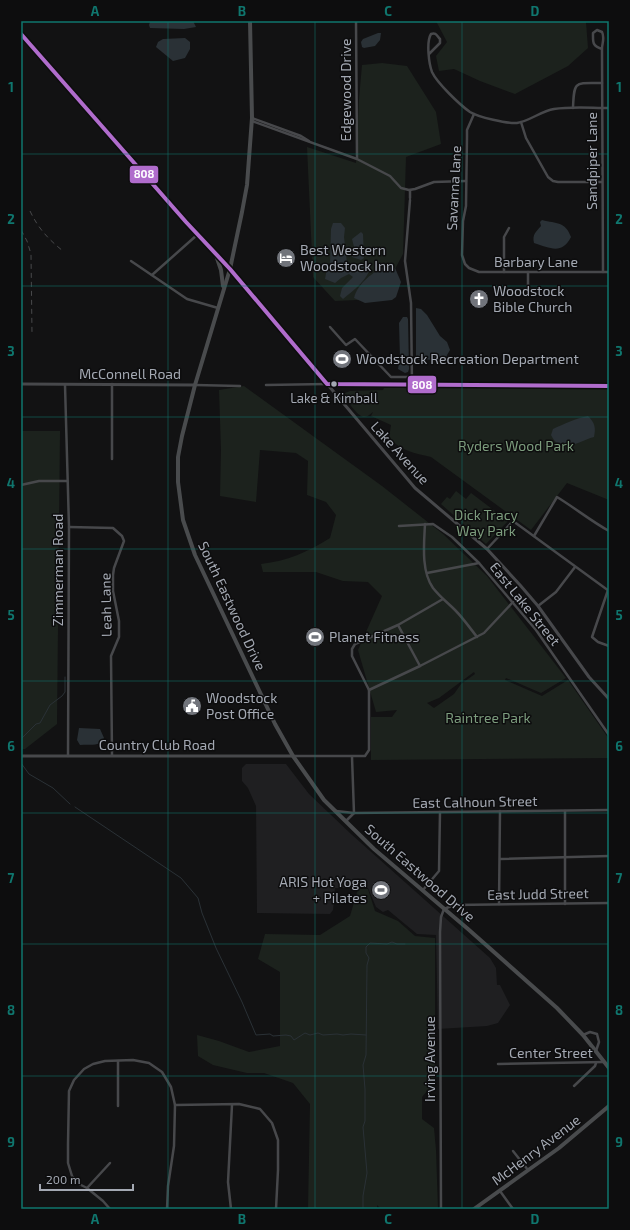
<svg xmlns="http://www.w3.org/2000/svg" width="630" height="1230" font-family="'Exo 2',sans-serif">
<rect width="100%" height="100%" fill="#121213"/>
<polygon fill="#1f1f21" points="246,764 286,764 309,794 351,834 490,958 496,968 497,985 500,985 510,1005 498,1023 487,1026 438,1029 436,935 417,934 388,910 383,912 376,907 368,888 335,888 333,910 330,914 257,913 256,806 248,788 242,781 242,768"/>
<g fill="#1c221d" fill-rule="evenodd">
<polygon points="436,21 554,21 586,22 588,48 568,66 515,94 480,81 454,69 439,71 436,56 447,42"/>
<polygon points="382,63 407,66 436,112 441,144 406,157 403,254 379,299 335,301 313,277 307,147 356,163 359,99 362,65"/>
<path d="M244,386L382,486L443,534L487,576L566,678L541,693L506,678L505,680L542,696L568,680L609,739V758L371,760V717H392L397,710L376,712L358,650L382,596L368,582L343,581L316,572H263L261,564C287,561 308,552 330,538L336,515L326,502L307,495L308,461L296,453L260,450L256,502L220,496L221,450L219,390ZM474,672L475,674L461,684L454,694L434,708L427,703L439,698Z"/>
<path d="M437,387L609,388V500L567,483L531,530L431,457C414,453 402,451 389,438L391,425L371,416L373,412C370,414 368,417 364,417C357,416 345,399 345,393L350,391L383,390L384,388Z"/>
<polygon points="21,431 60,431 57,724 25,749 21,749"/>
<polygon points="456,491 466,499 471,493 508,521 486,544 441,504 447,497 450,499"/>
<polygon points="358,889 368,889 375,911 398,921 415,936 435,938 435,1071 434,1083 422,1097 422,1119 434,1128 436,1150 438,1209 381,1209 377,1205 377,1209 308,1209 310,1104 293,1083 264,1073 247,1073 213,1065 198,1056 197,1035 219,1041 249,1052 280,1046 280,972 258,959 265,934 320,935 350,916"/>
</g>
<g fill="#2a3136">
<polygon points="152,21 193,21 196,27 184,29 150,28 149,25 150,22"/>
<polygon points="378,33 381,33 380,40 375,46 364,48 362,47 361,42 363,39"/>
<polygon points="185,38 190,42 190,49 185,58 173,61 156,47 158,42 163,39"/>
<path d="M542,220C557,224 565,221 571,237C562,255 550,248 534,243C532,234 536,232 541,226L540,222Z"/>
<path d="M333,223H341L345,228L344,237L347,263L355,266L366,263L371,265C368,280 354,290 343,299L340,296L342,288L353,277L349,274L341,278L335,283L325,279L327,268L330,264L331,229Z"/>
<polygon points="361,232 363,234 364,258 361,260 352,257 351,251 354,247 352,239"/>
<path d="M386,266L395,268L401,282L396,297L392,300L365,303L354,298C357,284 374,271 386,266Z"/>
<path d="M416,308L421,309L427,315L440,336L447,342L450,350L447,355L444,364L441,365C433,359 428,359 418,360L416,356Z"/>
<polygon points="403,317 407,317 408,319 409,369 408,372 405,373 398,369 400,358 399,323"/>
<path d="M588,416C595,423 596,428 594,437C578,441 561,456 551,435L553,429C564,424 576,418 588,416Z"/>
<path d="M79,728L100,729L104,738C101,747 89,744 80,745L77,740Z"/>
</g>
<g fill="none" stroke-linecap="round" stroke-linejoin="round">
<g stroke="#2a3136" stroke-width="1">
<polyline points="21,739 36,724 40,723 50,705 62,696 65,692 65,677"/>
<polyline points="21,763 29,774 53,788 70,804"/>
<polyline points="75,807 181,878 198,898 202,913 216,948 242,1002 256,1035 270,1034 273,1036 286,1035 291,1036 294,1040 305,1033 310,1035 318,1033 323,1035 337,1034 343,1035 351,1034 366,1035"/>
<polyline points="363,1209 363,1196 367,1173 363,1127 365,1121 365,1089 363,1065 366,1055 367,965 369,958 366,953 366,947 370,943 387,944 392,942 397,944 405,944"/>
</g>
<g stroke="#47484b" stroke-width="2.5">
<polyline points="356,21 357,158"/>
<path d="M602,49C592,46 593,42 593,33L597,30L602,32C605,38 602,43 602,49L603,272"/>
<path d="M429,54L440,43V39C437,36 436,32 431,34C426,42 429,64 432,72C437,83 460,105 470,112C478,117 508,124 517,123C530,121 541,111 554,109C572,106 591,108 609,108"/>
<path d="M573,108C574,80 575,83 602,83"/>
<polyline points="474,114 467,130 467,137 466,206 463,221 462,255 465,264 469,268 479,272 609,272"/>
<polyline points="252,118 301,136 309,141"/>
<polyline points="252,121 357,159 390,176 401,188 409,190 415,189 434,182 466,181"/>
<polyline points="521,122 526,138 548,177 553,181 558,182 602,182"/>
<polyline points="410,190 410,198"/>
<polyline points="410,200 405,261 411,303 412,385"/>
<polyline points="131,261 187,299 218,308"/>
<polyline points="504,272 504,237 509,228"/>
<polyline points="152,275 197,235"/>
<polyline points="528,289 528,272"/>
<polyline points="330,327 346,345 355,339 391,377 412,377"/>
<polyline points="65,385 69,527 68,756"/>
<polyline points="195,385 240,386"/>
<polyline points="266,385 327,384"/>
<polyline points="112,459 112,384"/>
<polyline points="21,485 39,481 67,481"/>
<path d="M425,524C424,544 421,571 433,588C440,597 448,603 455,610C463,618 470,628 477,637"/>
<polyline points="399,526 433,524 452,537 479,563 536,630 609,735"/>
<polyline points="69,527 113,528 122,536 124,541 114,568 113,575 113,591 119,621 119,637 111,656 112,755"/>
<path d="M534,536L557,497C575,508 591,521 609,531"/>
<polyline points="487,549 513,521 609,591"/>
<polyline points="427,573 479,563"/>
<polyline points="608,590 592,637 598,642 609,646"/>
<polyline points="538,606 556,592 575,567"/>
<polyline points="398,625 420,666"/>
<polyline points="369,690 420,666 484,633 513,602"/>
<polyline points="293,756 365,756 369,750 369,690 352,656 352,649 355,644 398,625 443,599"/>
<polyline points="352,757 354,813"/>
<polyline points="336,811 354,813 609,810"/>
<polyline points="565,811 565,904"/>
<polyline points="346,821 354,813"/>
<polyline points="500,859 609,856"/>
<polyline points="423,890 439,871 440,812"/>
<polyline points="499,904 500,811"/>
<polyline points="583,1035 590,1032 597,1034 599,1042 596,1051"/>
<polyline points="118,1061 118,1106"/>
<polyline points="498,1064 604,1062"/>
<polyline points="574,1086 595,1066 596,1063"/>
<polyline points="175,1105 239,1104 260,1109 272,1123 278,1140 278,1170 276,1209"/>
<polyline points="513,1151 528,1170"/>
<polyline points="87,1188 110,1163"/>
<polyline points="500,1191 513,1209"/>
<polyline points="110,1209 103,1201 87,1188 79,1184 72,1176 68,1163 68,1144 69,1091 74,1080 84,1069 93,1064 105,1061 133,1060 149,1063 162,1072 171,1087 175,1105 174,1146 168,1186 167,1209"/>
<polyline points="231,1209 228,1182 232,1105"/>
<polyline points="441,1209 440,932 441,917 444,909 454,905 609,903"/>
</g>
<g stroke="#47484b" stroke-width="3">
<polyline points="21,34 186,222 230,269 415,488 487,549 520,585 538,606 589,677 609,699"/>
<polyline points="21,384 195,385"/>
<polyline points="327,384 609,386"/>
<polyline points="21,756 293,756"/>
</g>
<g stroke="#494b4d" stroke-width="4">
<polyline points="250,21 252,118 247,185 242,212 230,269 195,385 182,436 178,457 178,482 183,520 195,555 275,724 293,756 324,800 374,849 468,929 557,1008 583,1035 609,1068"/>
<polyline points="216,255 221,270 223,286"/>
<polyline points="474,1209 559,1148 609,1106"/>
</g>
<g stroke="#48494b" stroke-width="1" stroke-dasharray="5 4" stroke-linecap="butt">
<path d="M30,211C38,228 48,239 63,251"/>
<polyline points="21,230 27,241 31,254 32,334"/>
</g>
<g stroke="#0d0d0e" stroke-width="7">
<polyline id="bus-1" points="21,34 186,222 230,269 327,384 609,386"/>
</g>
<use href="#bus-1" stroke="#b06ccc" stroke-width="4"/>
</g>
<path fill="none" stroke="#0f766e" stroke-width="1" stroke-opacity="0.55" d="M168,21V1209M315,21V1209M462,21V1209M21,154H609M21,286H609M21,417H609M21,549H609M21,681H609M21,813H609M21,944H609M21,1076H609"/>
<defs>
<g id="hotel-disc" transform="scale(1)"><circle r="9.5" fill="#71747b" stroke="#0d0d0e"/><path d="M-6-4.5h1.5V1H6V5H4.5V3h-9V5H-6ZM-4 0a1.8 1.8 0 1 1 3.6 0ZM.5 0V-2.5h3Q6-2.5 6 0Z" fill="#fff"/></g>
<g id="church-disc" transform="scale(1)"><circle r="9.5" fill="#71747b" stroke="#0d0d0e"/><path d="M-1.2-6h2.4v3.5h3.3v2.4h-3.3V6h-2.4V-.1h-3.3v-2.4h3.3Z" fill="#fff"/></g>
<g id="stadium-disc" transform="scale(1)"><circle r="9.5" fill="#71747b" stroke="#0d0d0e"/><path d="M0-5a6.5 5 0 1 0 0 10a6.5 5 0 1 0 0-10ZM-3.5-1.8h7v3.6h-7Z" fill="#fff"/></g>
<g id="civic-disc" transform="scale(1)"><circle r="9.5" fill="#71747b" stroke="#0d0d0e"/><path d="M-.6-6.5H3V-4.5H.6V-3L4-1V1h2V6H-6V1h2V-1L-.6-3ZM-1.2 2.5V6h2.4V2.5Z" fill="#fff"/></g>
</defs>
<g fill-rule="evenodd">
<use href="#hotel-disc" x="286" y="258"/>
<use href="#church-disc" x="479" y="299"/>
<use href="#stadium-disc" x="342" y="359"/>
<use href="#stadium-disc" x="315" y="637"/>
<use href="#civic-disc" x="192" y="706"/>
<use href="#stadium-disc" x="381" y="890"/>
</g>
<circle fill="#a4a9b3" stroke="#0d0d0e" stroke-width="1.5" cx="334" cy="384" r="3.5"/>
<g text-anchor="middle" stroke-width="3" stroke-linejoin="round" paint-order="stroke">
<g font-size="13" fill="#a4a9b3" stroke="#0d0d0e">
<text x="334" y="403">Lake &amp; Kimball</text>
</g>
<g font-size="14" fill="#a4a9b3" stroke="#0d0d0e">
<text transform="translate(346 90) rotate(-90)" y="5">Edgewood Drive</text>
<text transform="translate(592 161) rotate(-90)" y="5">Sandpiper Lane</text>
<text transform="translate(454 188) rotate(-87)" y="5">Savanna lane</text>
<text x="536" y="267">Barbary Lane</text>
<text x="130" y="379">McConnell Road</text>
<text transform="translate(400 453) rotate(48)" y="5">Lake Avenue</text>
<text transform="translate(58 570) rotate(-90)" y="5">Zimmerman Road</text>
<text transform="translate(525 604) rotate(51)" y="5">East Lake Street</text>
<text transform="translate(106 605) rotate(-91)" y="5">Leah Lane</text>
<text transform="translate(232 606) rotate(65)" y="5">South Eastwood Drive</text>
<text x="157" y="750">Country Club Road</text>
<text transform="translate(475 802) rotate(-1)" y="5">East Calhoun Street</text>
<text transform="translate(420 873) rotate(41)" y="5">South Eastwood Drive</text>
<text transform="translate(538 894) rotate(-1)" y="5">East Judd Street</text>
<text x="551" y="1058">Center Street</text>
<text transform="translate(430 1059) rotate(-90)" y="5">Irving Avenue</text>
<text transform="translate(536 1150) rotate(-37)" y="5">McHenry Avenue</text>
</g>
<g font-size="14" fill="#a4a9b3" stroke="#0d0d0e" text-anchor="start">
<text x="300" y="255">Best Western<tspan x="300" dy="16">Woodstock Inn</tspan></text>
<text x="493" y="296">Woodstock<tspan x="493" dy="16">Bible Church</tspan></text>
<text x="356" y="364">Woodstock Recreation Department</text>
<text x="329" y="642">Planet Fitness</text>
<text x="206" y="703">Woodstock<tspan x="206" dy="16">Post Office</tspan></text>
<text x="367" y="887" text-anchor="end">ARIS Hot Yoga<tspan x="367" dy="16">+ Pilates</tspan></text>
</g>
<g font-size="14" fill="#7c9c7d" stroke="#0d0d0e">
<text x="516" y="451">Ryders Wood Park</text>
<text x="486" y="520">Dick Tracy<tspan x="486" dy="16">Way Park</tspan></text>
<text x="488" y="723">Raintree Park</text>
</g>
</g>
<g stroke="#0d0d0e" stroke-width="1.5">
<rect x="129" y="165" width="30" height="19" rx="4" fill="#b06ccc"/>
<rect x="407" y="375" width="30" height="19" rx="4" fill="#b06ccc"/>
</g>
<g font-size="11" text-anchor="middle" font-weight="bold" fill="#fff">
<text x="144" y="178">808</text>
<text x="422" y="389">808</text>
</g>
<rect width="630" height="1230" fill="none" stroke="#0d0d0e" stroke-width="44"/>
<path d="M40 1184v6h93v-6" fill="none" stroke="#a4a9b3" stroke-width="2"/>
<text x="46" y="1184" font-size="12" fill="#a4a9b3" stroke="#0d0d0e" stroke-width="3" paint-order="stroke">200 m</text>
<rect x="22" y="22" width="586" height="1186" fill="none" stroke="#0f766e" stroke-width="1.5"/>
<g font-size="13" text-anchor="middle" font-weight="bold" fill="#0f766e">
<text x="95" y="16">A</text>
<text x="242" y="16">B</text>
<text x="388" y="16">C</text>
<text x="535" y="16">D</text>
<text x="11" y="92">1</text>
<text x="619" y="92">1</text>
<text x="11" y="224">2</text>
<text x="619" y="224">2</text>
<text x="11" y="356">3</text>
<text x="619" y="356">3</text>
<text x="11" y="488">4</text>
<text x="619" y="488">4</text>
<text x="11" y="620">5</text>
<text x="619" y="620">5</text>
<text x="11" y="751">6</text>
<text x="619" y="751">6</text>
<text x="11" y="883">7</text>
<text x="619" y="883">7</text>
<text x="11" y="1015">8</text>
<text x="619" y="1015">8</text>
<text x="11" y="1147">9</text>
<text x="619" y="1147">9</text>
<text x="95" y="1224">A</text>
<text x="242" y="1224">B</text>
<text x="388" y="1224">C</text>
<text x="535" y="1224">D</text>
</g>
</svg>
